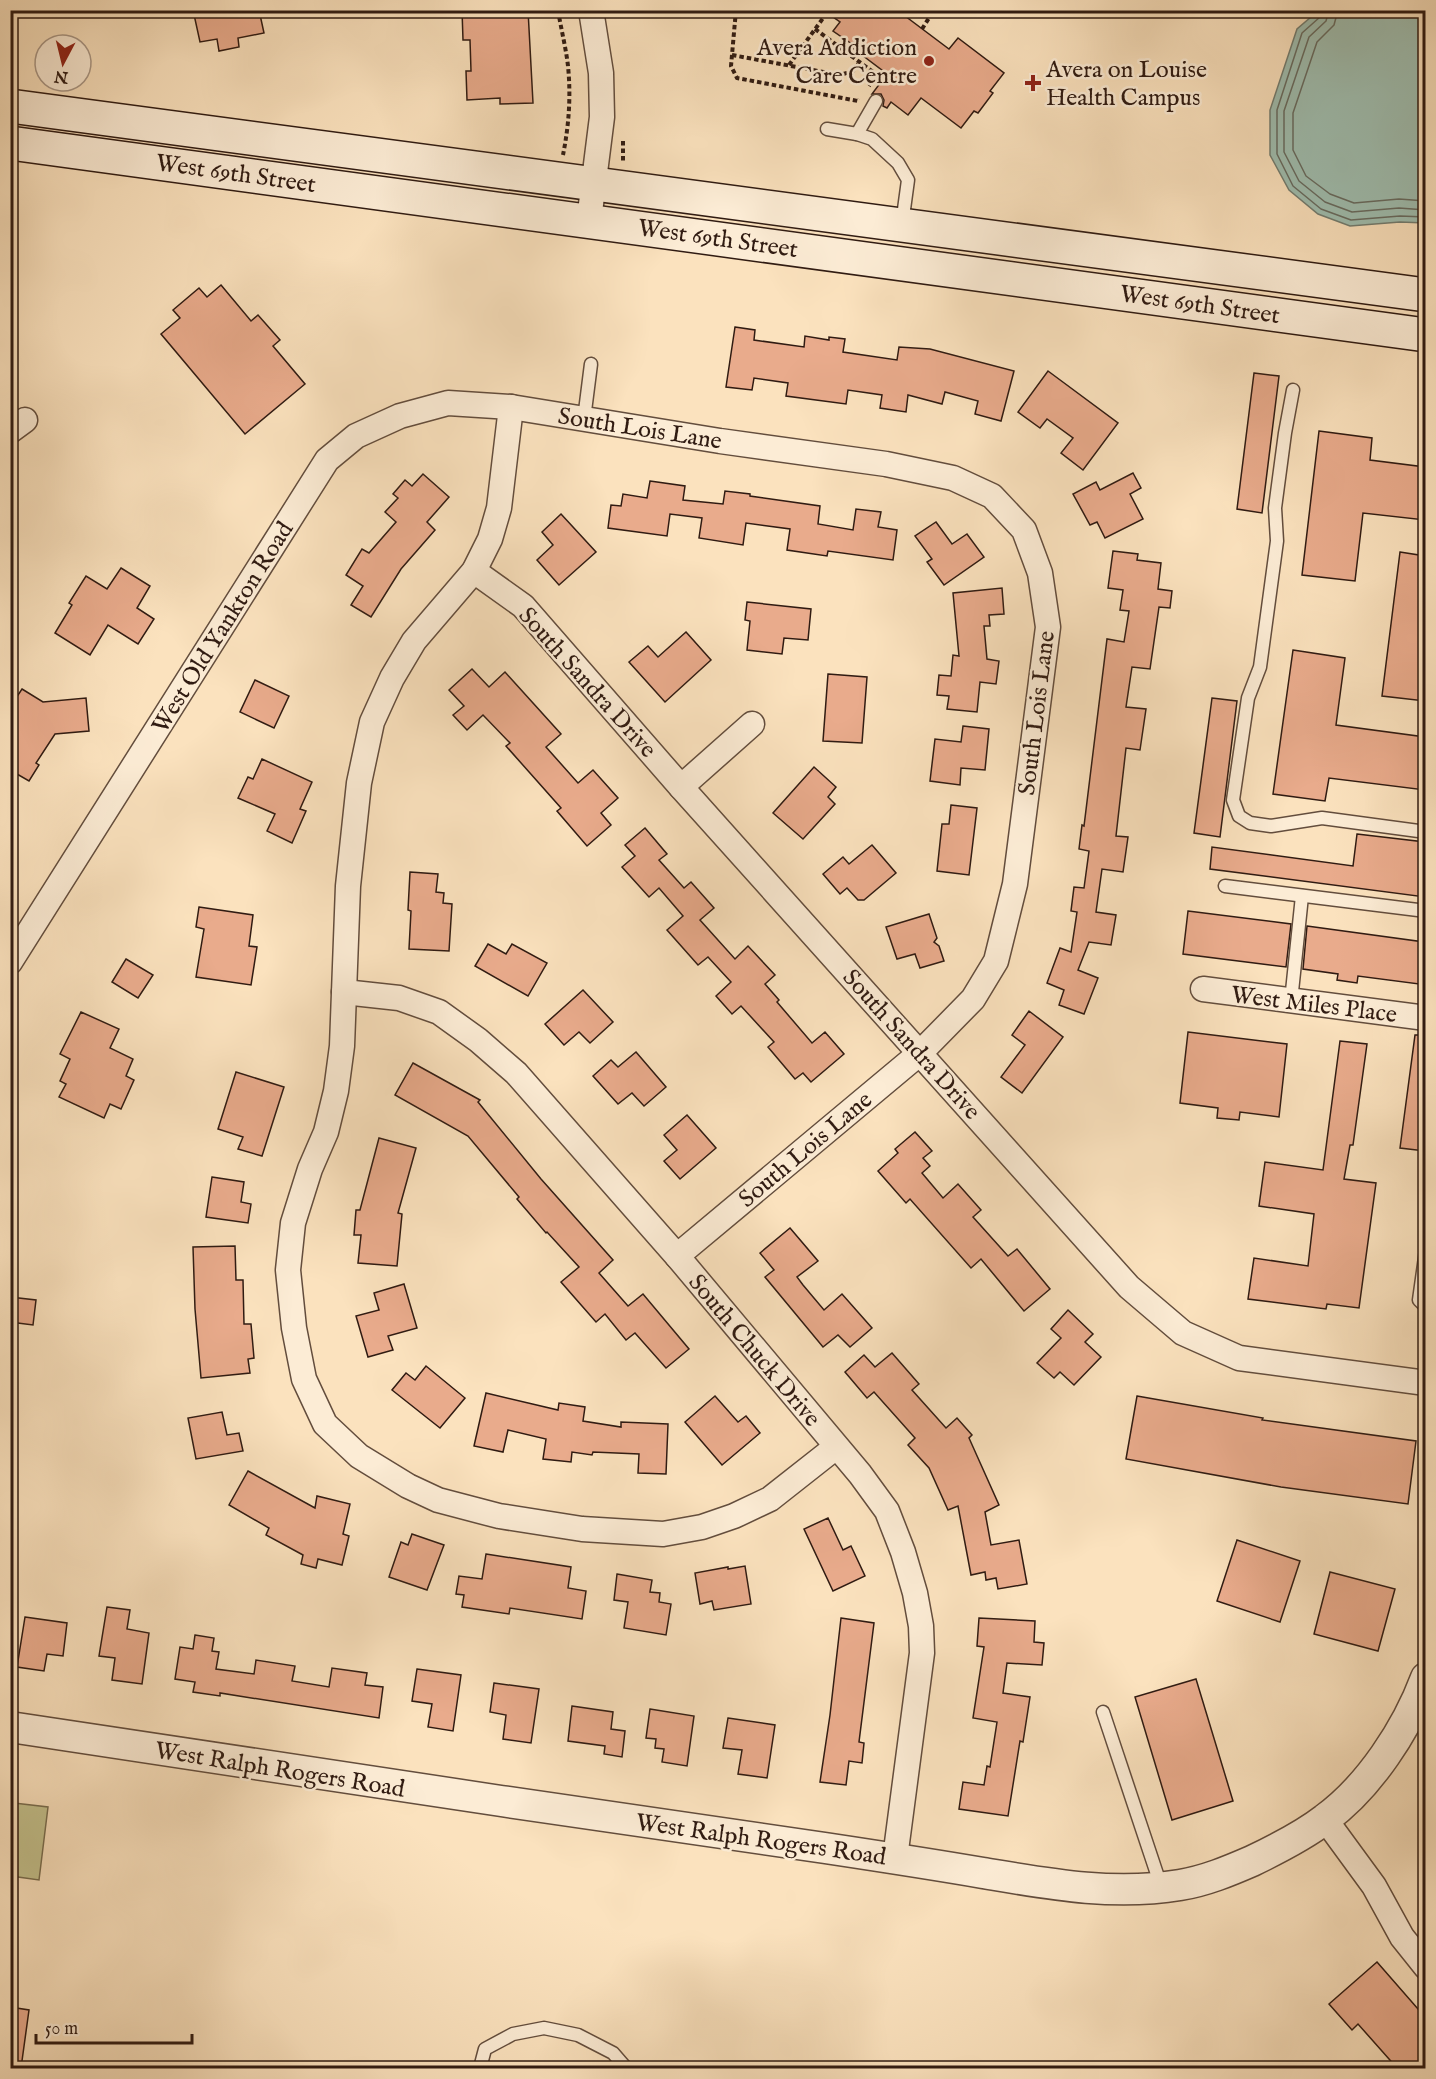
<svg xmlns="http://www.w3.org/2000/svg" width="1436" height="2079" font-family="'IM FELL English',serif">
<rect width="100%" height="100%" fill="#fbe2be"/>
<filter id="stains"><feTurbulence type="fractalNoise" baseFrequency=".00333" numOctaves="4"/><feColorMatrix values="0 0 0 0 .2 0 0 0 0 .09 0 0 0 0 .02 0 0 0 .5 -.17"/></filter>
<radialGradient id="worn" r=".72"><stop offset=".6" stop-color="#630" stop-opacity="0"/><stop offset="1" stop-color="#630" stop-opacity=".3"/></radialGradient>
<polygon fill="#c4c28e" stroke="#7a6e50" stroke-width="1.5" points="14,1803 48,1807 39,1880 11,1876 10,1835"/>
<polygon fill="#9fbeb0" stroke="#737d71" stroke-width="1.5" points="1318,11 1425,11 1425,223 1400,222 1350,226 1318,214 1289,190 1270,155 1270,110 1297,29"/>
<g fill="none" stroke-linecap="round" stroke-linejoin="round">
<g stroke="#686c61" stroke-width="1.5">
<polyline points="1322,10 1320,17 1302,33 1277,110 1277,154 1293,186 1321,209 1351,220 1400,216 1426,217"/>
<polyline points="1329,10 1326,21 1309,37 1284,111 1284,152 1299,181 1325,202 1352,212 1399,208 1426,210"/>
<polyline points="1338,10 1334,25 1317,42 1293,113 1293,150 1306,176 1330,194 1354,203 1399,199 1426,201"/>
</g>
</g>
<g fill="#e9ab8c" stroke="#301b12" stroke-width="1.5">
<polygon points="193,10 259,10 264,33 238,38 239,47 219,51 217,39 200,42"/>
<polygon points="462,10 528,10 533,103 500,104 500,98 467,100 466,71 471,71 470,40 463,40"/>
<polygon points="823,10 897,10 949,49 958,38 1004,73 990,91 993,93 978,113 974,111 961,128 921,98 908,115 891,102 887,108 883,106 884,100 881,94 872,94 887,74 850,46 852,44 833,31 840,22"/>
<polygon points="221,285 251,321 258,315 280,340 273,346 305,384 245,434 161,334 180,318 173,310 199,288 207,297"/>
<polygon points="735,327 755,330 754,340 804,347 805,336 829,340 829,337 845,339 843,352 897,360 899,347 930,349 1014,371 1001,421 975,414 978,401 945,392 942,404 908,395 906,412 880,408 882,395 848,390 846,404 786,396 788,383 754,378 752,390 726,387"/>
<polygon points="1048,371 1118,423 1083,470 1061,453 1073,438 1047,419 1040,428 1018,412"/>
<polygon points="1254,373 1279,376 1262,513 1237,509"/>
<polygon points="1319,431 1372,438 1370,460 1425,467 1425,520 1363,513 1355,581 1302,575"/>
<polygon points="1133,473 1141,488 1130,494 1143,519 1105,538 1097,522 1090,525 1073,494 1096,482 1100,490"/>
<polygon points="423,474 449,497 427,522 435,530 401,569 371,617 351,605 363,586 346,575 362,549 369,553 396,522 385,512 398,498 393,494 405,480 412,486"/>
<polygon points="650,481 685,486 683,500 723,504 725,491 750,494 750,496 820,506 818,524 853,530 856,509 881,512 878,527 897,530 893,560 828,551 827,556 787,550 790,529 746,523 743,545 699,538 702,518 670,514 667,536 608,528 611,505 621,506 623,494 647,498"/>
<polygon points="561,514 596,552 559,585 537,560 553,545 542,532"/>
<polygon points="936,522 952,544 967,534 984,557 944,585 927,562 932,559 915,536"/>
<polygon points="1113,551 1138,554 1137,560 1161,563 1158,589 1172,591 1170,608 1159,607 1150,669 1132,667 1126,707 1146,709 1140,750 1126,748 1116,836 1128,837 1123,872 1102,869 1096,912 1116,915 1111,945 1089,942 1078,970 1098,978 1084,1014 1059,1005 1064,990 1047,983 1060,948 1071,952 1077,912 1071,911 1074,887 1084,888 1089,851 1079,849 1082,825 1084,826 1107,639 1124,642 1129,611 1120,610 1123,590 1108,588"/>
<polygon points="1400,552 1425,556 1425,701 1382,696"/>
<polygon points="121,568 150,586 137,608 154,619 138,644 108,625 90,655 55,633 72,605 69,603 86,576 107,589"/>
<polygon points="1002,588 1004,614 989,615 990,626 984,626 987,659 999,661 996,684 980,682 977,712 947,709 949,696 937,695 939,675 951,676 953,655 959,656 953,593"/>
<polygon points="747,602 811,609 808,640 784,638 782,654 747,650 750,621 745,620"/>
<polygon points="686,632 711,660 665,702 629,662 648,646 658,657"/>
<polygon points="1293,650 1345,658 1336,725 1425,737 1425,790 1329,778 1325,801 1273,794"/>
<polygon points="472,669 489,687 505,672 561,734 546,747 578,783 593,770 618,798 601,813 611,825 587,846 557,811 561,808 506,746 510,743 483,715 467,730 453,715 464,706 449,690"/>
<polygon points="828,674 867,677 862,743 823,741"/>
<polygon points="255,680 289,696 274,728 240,712"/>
<polygon points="22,689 43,702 86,698 89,731 55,734 36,763 39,765 29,781 10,770 10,707"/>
<polygon points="1212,698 1237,701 1220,837 1194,833"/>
<polygon points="963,726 989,729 985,770 961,768 960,785 930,781 935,739 961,742"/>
<polygon points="262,759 312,782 300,809 306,811 292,843 267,831 275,814 238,798 248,777 253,779"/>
<polygon points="814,767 836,787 828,797 835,804 803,839 773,813"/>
<polygon points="951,805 977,808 969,875 937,871 942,824 949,824"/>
<polygon points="645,828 667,854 659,860 684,888 691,882 714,908 700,920 735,959 748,946 775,975 765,984 779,1000 777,1002 812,1043 825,1032 844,1054 811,1082 803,1073 795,1079 768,1047 774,1042 741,1006 732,1014 716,996 731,982 708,957 698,965 667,930 683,916 659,888 649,897 622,867 635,856 625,845"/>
<polygon points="1357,834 1425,842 1425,897 1210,869 1212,847 1353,866"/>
<polygon points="872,845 896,873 864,900 858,900 847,888 840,894 823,874 843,857 849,864"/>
<polygon points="410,872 438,874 436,892 444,893 443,903 452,904 449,951 409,949 411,911 408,910"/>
<polygon points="199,907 253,915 249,946 257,947 251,985 196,977 204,929 196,927"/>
<polygon points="1188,911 1291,924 1286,967 1183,954"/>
<polygon points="929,914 937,938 934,942 939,946 944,961 920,968 915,954 897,959 886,927"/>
<polygon points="1307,926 1424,942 1419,984 1358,976 1357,983 1337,980 1338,974 1303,969"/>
<polygon points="488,944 506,954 512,944 547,963 528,996 475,966"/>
<polygon points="126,959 153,975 138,998 112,982"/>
<polygon points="583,990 613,1022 590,1043 579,1032 564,1045 545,1024"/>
<polygon points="1029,1011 1063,1037 1022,1093 1001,1077 1025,1045 1012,1035"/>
<polygon points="81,1012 119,1029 110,1048 133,1059 126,1076 134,1080 121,1109 110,1104 104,1118 59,1097 66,1084 60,1081 70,1059 60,1054"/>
<polygon points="1188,1032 1287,1044 1279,1117 1240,1112 1239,1120 1217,1118 1218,1108 1180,1103"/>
<polygon points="1415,1035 1425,1035 1425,1151 1400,1148"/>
<polygon points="1340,1041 1367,1044 1353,1145 1350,1145 1344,1179 1376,1183 1359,1308 1327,1304 1326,1309 1248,1299 1254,1258 1308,1266 1314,1214 1259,1206 1265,1162 1323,1170"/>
<polygon points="636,1052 666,1087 644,1106 632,1093 618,1104 593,1076 611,1060 618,1067"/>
<polygon points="413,1063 480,1100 478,1102 541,1179 613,1260 599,1273 628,1306 643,1294 689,1349 666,1368 635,1333 626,1340 605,1314 596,1322 561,1282 579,1267 547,1232 546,1233 517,1199 519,1197 468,1136 395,1095"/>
<polygon points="236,1072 284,1087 262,1156 238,1149 243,1137 218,1129"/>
<polygon points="687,1115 716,1148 680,1179 664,1161 677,1150 664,1135"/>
<polygon points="915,1132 932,1151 923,1158 930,1166 922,1173 943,1198 958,1184 981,1210 973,1217 1008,1256 1017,1249 1050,1289 1024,1311 981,1259 971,1268 910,1199 906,1203 878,1171 898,1153 895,1149"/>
<polygon points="379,1138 416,1148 398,1213 402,1214 397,1266 358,1263 361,1235 354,1235 356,1210 360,1210"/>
<polygon points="212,1177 244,1182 241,1202 251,1204 248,1223 206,1217"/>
<polygon points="790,1228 818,1261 797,1277 803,1285 824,1310 842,1294 872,1328 850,1347 838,1335 823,1347 765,1277 774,1270 760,1253"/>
<polygon points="235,1246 236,1280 243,1280 244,1324 251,1324 254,1358 248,1359 250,1373 201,1378 195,1309 193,1247"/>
<polygon points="404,1284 417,1328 388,1336 393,1350 368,1357 356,1316 379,1310 374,1293"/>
<polygon points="10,1297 36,1300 33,1325 10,1322"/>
<polygon points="1068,1310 1093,1334 1085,1342 1101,1357 1074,1385 1060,1372 1054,1378 1037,1363 1061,1338 1051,1329"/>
<polygon points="892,1353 919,1384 912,1390 946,1428 957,1418 972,1435 969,1438 999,1505 985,1512 991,1545 1019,1540 1027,1584 998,1589 996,1578 986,1580 985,1572 971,1575 958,1506 948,1510 929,1468 908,1445 915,1438 874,1392 867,1398 845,1372 864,1355 875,1367"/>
<polygon points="426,1366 465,1398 440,1428 392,1390 406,1373 415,1380"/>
<polygon points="486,1393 558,1410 559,1403 585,1407 583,1421 621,1427 621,1422 668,1424 666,1474 638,1473 639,1454 593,1452 592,1455 572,1452 571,1462 543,1459 546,1439 508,1430 503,1452 474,1446"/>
<polygon points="715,1396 738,1422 746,1416 760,1433 722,1465 685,1422"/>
<polygon points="1137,1396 1263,1418 1262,1420 1416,1441 1408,1504 1281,1487 1126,1459"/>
<polygon points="222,1412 227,1435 239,1433 243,1451 196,1459 188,1418"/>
<polygon points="248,1471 315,1508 317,1496 350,1504 343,1534 349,1536 342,1565 318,1559 316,1568 301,1564 303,1555 266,1535 269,1528 229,1505"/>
<polygon points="828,1518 843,1550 851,1546 865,1576 833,1591 804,1529"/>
<polygon points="412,1534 444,1545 427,1590 389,1577 401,1542 408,1545"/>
<polygon points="1237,1540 1300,1561 1280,1622 1217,1601"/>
<polygon points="486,1554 571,1567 568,1588 586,1591 582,1619 510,1608 509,1614 462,1607 464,1595 456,1594 459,1576 482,1579"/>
<polygon points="745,1566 751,1604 714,1610 712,1601 700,1604 695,1573 728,1567 728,1569"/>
<polygon points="1330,1572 1395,1589 1378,1651 1314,1634"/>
<polygon points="617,1574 652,1580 650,1592 660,1593 659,1602 671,1604 666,1635 624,1628 628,1602 614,1600"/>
<polygon points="107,1607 130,1610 127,1629 149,1633 142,1684 112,1680 115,1658 99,1656"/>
<polygon points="25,1617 67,1623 63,1656 47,1654 44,1671 17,1667"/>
<polygon points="841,1618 874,1623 859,1742 864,1743 862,1763 849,1761 846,1785 820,1782 830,1715"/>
<polygon points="979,1618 1035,1621 1034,1642 1044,1643 1042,1665 1007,1663 1003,1693 1030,1697 1023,1742 1020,1741 1008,1816 959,1809 963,1782 984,1785 987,1766 990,1767 997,1722 973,1718 984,1647 977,1646"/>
<polygon points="195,1635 214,1638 212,1651 219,1652 216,1669 254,1674 256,1660 295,1666 292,1681 329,1687 332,1668 367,1673 365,1685 383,1687 379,1718 220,1693 220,1696 193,1692 195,1682 175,1679 180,1647 193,1649"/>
<polygon points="417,1669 461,1675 453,1731 428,1727 432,1704 412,1701"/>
<polygon points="1196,1679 1233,1801 1172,1820 1135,1697"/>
<polygon points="494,1683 539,1689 531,1743 503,1739 506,1715 490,1712"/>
<polygon points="572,1706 613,1712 611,1729 625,1731 622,1757 604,1754 605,1746 568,1741"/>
<polygon points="650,1709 694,1716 687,1766 662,1762 664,1749 655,1748 656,1739 646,1738"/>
<polygon points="728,1718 775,1725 767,1778 738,1774 742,1750 723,1748"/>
<polygon points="1377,1962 1425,2017 1425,2068 1397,2068 1358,2024 1352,2030 1329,2004"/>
<polygon points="10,2007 29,2010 21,2068 10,2068"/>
</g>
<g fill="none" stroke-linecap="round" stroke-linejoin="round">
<g stroke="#634d3d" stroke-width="15">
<g id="service">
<polyline points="827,129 857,134 872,139 898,163 908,180 902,224"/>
<polyline points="857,134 876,101"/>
<polyline points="1293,390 1285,433 1275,508 1277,541 1260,667 1248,698 1233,800 1239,816 1250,823 1271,826 1322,818 1426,832"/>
<polyline points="584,419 591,364"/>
<polyline points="1225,886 1426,911"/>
<polyline points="1291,1001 1302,896"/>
<polyline points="1426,1250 1419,1300 1426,1307"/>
<polyline points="1103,1712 1161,1886"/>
<polyline points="480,2068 485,2049 513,2034 544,2028 578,2035 613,2053 626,2068"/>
</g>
</g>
<g stroke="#634d3d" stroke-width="27">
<g id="minor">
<polyline points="589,220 602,117 601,73 591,10"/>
<polyline points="511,407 499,508 490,539 474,571 414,641 392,678 372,722 359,783 348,886 342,1046 336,1091 326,1132 310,1169 293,1223 288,1270 294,1328 304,1379 325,1424 359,1456 408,1486 438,1500 499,1516 582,1529 663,1534 702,1527 734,1516 770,1499 836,1447"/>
<polyline points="10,431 25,420"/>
<polyline points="474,571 523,606 681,787 1129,1287 1183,1333 1239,1358 1426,1383"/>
<polyline points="681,787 752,724"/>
<polyline points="10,962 327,460 356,436 400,416 448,403 511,407 720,441 886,464 953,478 992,496 1024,530 1040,573 1048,627 1015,884 996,961 973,999 920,1053 677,1256"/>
<polyline points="1203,989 1426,1018"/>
<polyline points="344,992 399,998 439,1012 478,1040 516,1073 677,1256 860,1474 887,1511 903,1552 915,1593 921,1626 922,1653 895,1858"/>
<polyline points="1325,1819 1374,1886 1402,1937 1426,1967"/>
</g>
</g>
<g stroke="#634d3d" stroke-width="33">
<path id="tertiary" d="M10,1727C282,1769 553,1809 825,1848C878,1856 931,1864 983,1873C1049,1884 1113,1896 1180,1885C1205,1881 1229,1871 1252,1861C1277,1849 1303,1836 1325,1819C1369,1787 1407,1729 1426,1678"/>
</g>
<g stroke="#301b12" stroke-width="36">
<g id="secondary">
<polyline points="10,106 1426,295"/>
<polyline points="10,143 1426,335"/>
</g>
</g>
<g stroke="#301b12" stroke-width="4" stroke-dasharray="4.5 3" stroke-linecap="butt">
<path d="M558,10C561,29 566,48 568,66C571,96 569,125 563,155"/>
<polyline points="736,10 731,66 737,78 858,101 859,99"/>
<polyline points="815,29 877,75 869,86"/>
<polyline points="922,29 934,10"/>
<polyline points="732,55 840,75 853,71 860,62"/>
<polyline points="789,65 829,10"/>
<polyline points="623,141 623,161"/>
</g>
<use href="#service" stroke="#fcecd5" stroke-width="12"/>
<use href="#minor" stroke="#fcecd5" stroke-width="24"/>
<use href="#tertiary" stroke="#fcecd5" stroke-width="30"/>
<use href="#secondary" stroke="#fcecd5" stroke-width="33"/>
</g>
<g fill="#8f2418" stroke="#fcecd5" stroke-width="2">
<circle cx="929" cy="61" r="6"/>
<path d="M1030 74h6v6h6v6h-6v6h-6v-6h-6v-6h6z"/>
</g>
<g text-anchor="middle" stroke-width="5" stroke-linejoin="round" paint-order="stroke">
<g font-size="24" fill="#301b12" stroke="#fcecd5" text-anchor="end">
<text x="917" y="55">Avera Addiction<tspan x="917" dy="28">Care Centre</tspan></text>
<text x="1046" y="77" text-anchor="start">Avera on Louise<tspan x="1046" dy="28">Health Campus</tspan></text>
</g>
<g font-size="24" fill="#301b12" stroke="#fcecd5">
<text transform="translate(236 173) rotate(8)" y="8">West 69th Street</text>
<text transform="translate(718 238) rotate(8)" y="8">West 69th Street</text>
<text transform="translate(1200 304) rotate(8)" y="8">West 69th Street</text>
<text transform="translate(640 428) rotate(9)" y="8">South Lois Lane</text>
<text transform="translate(222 627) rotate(-58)" y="8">West Old Yankton Road</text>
<text transform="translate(588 682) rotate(48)" y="8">South Sandra Drive</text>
<text transform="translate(1036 713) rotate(-83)" y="8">South Lois Lane</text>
<text transform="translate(1314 1004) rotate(7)" y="8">West Miles Place</text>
<text transform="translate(912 1044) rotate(48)" y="8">South Sandra Drive</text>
<text transform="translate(805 1149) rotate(-40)" y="8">South Lois Lane</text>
<text transform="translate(755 1350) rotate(50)" y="8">South Chuck Drive</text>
<text transform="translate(280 1769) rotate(9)" y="8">West Ralph Rogers Road</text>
<text transform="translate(761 1839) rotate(8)" y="8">West Ralph Rogers Road</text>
</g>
</g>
<rect width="1436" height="2079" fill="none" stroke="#fbe2be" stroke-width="36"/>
<rect x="12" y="12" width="1412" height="2055" fill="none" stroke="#301b12" stroke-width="3"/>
<rect x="18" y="18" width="1400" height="2043" fill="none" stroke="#301b12" stroke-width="1.5"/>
<g transform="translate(63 63) rotate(187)"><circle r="28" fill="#fcecd5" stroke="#aa9887" stroke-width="1.5"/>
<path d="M0-4.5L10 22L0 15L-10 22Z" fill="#8f2418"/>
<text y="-9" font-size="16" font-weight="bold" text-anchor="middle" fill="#301b12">N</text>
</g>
<path d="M36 2034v9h156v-9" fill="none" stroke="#301b12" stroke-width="3"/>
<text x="45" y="2034" font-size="18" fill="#301b12" stroke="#fcecd5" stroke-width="4.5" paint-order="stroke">50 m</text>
<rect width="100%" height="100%" filter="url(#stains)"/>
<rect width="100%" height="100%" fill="url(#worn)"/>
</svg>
